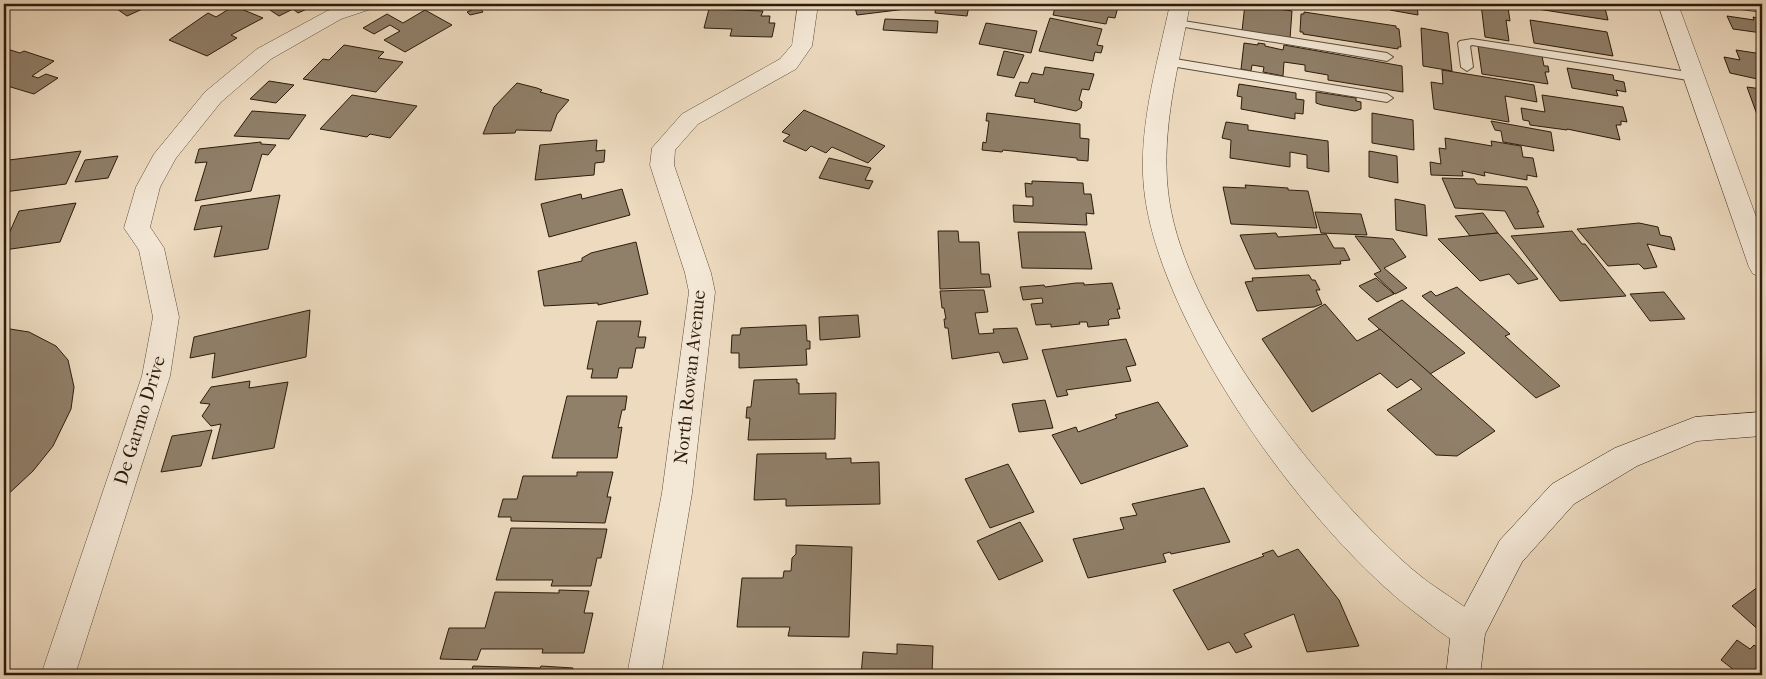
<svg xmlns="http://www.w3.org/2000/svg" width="1766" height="679" font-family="'IM FELL French Canon',serif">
<rect width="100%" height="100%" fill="#eddabf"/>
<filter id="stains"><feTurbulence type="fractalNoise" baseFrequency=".004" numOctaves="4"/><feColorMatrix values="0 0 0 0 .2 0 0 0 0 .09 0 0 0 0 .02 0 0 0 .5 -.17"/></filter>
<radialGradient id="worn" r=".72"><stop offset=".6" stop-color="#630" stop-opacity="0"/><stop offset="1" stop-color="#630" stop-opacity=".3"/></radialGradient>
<g fill="#907f69" stroke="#2c1c0c">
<polygon points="110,4 142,4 147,7 127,16"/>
<polygon points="261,4 303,4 302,4 309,8 298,13 293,9 279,16"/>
<polygon points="467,4 492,4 480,8 483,12 470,15 467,12 472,10"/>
<polygon points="854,4 904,4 906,9 857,15"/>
<polygon points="936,4 966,4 965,6 969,6 967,16 935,13"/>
<polygon points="1056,4 1112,4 1112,6 1118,7 1115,18 1108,17 1106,24 1053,15"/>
<polygon points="1245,4 1292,11 1290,39 1242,31"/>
<polygon points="1377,4 1417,4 1418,15 1390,10 1390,6"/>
<polygon points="1481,4 1508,7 1510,21 1506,20 1509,41 1485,37"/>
<polygon points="1494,4 1604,4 1608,20 1531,8"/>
<polygon points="234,6 263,18 231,35 237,38 207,56 169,40 208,13 216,17"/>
<polygon points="709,9 763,11 761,16 770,16 769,23 775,23 772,37 730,36 732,29 704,28"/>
<polygon points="425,10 452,25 405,52 384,40 400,31 390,25 374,34 363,28 387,14 403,23"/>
<polygon points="1304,12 1396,26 1396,28 1399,29 1401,47 1398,47 1398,49 1303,34 1303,32 1300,32 1301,14 1304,14"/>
<polygon points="1727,16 1754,20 1753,17 1762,19 1762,33 1733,29"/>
<polygon points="1050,18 1102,29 1097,45 1103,46 1101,53 1095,52 1093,61 1039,51"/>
<polygon points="885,19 938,21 937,33 883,30"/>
<polygon points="1530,20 1607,32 1613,56 1534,43"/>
<polygon points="986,23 1037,31 1031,53 979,44"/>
<polygon points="1421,28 1448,33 1452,71 1423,66"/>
<polygon points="1244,43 1258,45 1258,43 1265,44 1265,46 1283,50 1284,45 1402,66 1403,92 1328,80 1328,75 1305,71 1305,65 1284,62 1283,76 1263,72 1264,67 1252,65 1251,71 1241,69"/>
<polygon points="344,45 384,52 378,58 403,62 376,92 303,79 323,59 329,60"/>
<polygon points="1478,46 1542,56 1544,66 1548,66 1549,72 1545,72 1548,84 1482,74"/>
<polygon points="4,48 20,53 24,51 54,61 32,76 38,78 46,74 58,78 34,94 4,85"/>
<polygon points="1736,50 1762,54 1762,80 1730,73 1724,57 1740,60"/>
<polygon points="1004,51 1024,55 1014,78 997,75"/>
<polygon points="1045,67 1094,74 1089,90 1082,89 1079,100 1082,102 1081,108 1076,111 1034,102 1035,99 1015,96 1020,82 1028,83 1032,73 1043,75"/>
<polygon points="1567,68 1613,75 1614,80 1624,82 1626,92 1616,90 1618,96 1572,88"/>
<polygon points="1442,70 1534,85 1537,102 1505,96 1509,122 1434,109 1431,82 1443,84"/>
<polygon points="269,81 294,85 276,103 250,99"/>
<polygon points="517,83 537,88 542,90 540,92 569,100 557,114 551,131 516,130 515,133 483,134 494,107"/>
<polygon points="1239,84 1296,93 1296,99 1304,100 1303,114 1295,113 1295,119 1241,109 1242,97 1237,96"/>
<polygon points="1747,87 1762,89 1762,120 1759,120"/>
<polygon points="1316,92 1356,98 1356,101 1361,102 1361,109 1355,111 1322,105 1316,103"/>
<polygon points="352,95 417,106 390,138 370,134 367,137 320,129"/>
<polygon points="1542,95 1623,107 1627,122 1621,121 1621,125 1616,125 1620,140 1567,129 1567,130 1530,125 1529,121 1523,120 1521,108 1545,112"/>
<polygon points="804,110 850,130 885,146 868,163 832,147 826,153 811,146 806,151 783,141 790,135 782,132"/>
<polygon points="252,111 306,115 289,139 234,136"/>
<polygon points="987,113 1080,124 1080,138 1089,139 1088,161 1077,160 1077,158 1003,150 1002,152 982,150 983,142 986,143 989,121 986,121"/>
<polygon points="1372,113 1413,120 1414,150 1372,143"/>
<polygon points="1491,121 1551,132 1554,151 1503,142 1501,131 1495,130"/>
<polygon points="1226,122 1248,125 1248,130 1328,141 1329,172 1307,168 1307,155 1290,152 1290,167 1230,158 1231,140 1222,138"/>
<polygon points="1445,138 1492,146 1491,141 1521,146 1523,157 1533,158 1537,177 1527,175 1527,180 1484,172 1485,176 1462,171 1463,176 1431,175 1430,162 1441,164 1439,148 1446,149"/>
<polygon points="597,140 596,151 605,150 604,162 595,163 594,175 535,180 540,145"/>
<polygon points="261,142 261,144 276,145 268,155 262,154 251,191 195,201 207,162 195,163 199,149"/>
<polygon points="81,151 66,184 4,192 4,169 9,160"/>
<polygon points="1369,151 1397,156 1398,183 1369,177"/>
<polygon points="118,156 108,178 75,182 85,160"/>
<polygon points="829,158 871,168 865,180 873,181 869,189 819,178"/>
<polygon points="1442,178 1474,179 1477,184 1527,187 1539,212 1537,212 1544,227 1515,229 1505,211 1455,208"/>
<polygon points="1032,181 1083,183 1084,194 1091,194 1094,214 1086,213 1087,225 1014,222 1013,205 1033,206 1033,197 1026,197 1025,183 1032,184"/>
<polygon points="1245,185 1288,188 1288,190 1308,191 1317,228 1231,224 1223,187 1246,188"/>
<polygon points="622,189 630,215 549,237 541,204 581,194 582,199"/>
<polygon points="280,195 268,249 214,257 222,226 194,230 201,206"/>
<polygon points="1395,199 1425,205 1427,236 1396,230"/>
<polygon points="76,203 60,242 4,250 4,245 19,211"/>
<polygon points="1315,212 1361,214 1367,235 1321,233"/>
<polygon points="1483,213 1498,233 1470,236 1455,216"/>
<polygon points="1639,223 1658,227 1660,235 1671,237 1675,250 1647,244 1657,267 1644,269 1639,264 1608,266 1577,229"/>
<polygon points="938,231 958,231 959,242 979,242 981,274 989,274 991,287 940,289"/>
<polygon points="1572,231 1582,244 1585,244 1626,296 1560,301 1511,236"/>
<polygon points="1018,232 1085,232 1092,269 1022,268"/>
<polygon points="1276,233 1278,237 1326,234 1334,248 1344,248 1350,260 1340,261 1341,264 1255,269 1240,235"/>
<polygon points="1498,233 1516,253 1538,279 1518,284 1509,274 1480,281 1438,239"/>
<polygon points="1355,236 1393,239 1406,257 1384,268 1407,288 1395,294 1374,274 1381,271"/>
<polygon points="636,242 648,294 598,305 598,303 544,306 538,271 582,261 582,258 591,253"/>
<polygon points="1309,275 1312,280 1315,280 1320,290 1316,290 1322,304 1314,307 1257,311 1245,282 1253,281 1252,278"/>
<polygon points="1376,278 1394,294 1377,302 1359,286"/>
<polygon points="1076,283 1084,283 1084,285 1112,283 1120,309 1117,309 1120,318 1110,319 1108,321 1109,325 1088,327 1087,322 1079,322 1080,324 1051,327 1051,324 1036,325 1031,304 1043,303 1042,298 1023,300 1020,287 1044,285 1045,287"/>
<polygon points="1457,287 1510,334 1505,336 1560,386 1536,398 1422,296 1431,291 1436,296"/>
<polygon points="969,290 984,290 988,312 975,313 979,334 994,333 993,329 1017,328 1028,359 1003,363 999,352 952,359 948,328 945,328 944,319 946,319 944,308 942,308 940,291"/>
<polygon points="1664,292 1685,319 1650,321 1630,294"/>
<polygon points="1402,300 1465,353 1430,374 1368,319"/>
<polygon points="1325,304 1357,341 1380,329 1495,431 1457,456 1436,455 1387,410 1422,389 1411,379 1397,388 1380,373 1312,412 1262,339"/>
<polygon points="310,310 306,357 212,378 215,353 190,358 194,337"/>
<polygon points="858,315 860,337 820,340 819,317"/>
<polygon points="597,321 641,321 638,337 646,337 644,348 636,348 632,368 619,368 617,378 591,378 593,369 587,369"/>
<polygon points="806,325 807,341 810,341 810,349 806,349 807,365 739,368 739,353 731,353 732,335 740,335 741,328"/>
<polygon points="4,328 29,332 56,346 68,360 74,387 71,409 53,446 33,471 4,498"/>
<polygon points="1126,339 1136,365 1126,367 1131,381 1066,390 1068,395 1057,397 1042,350"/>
<polygon points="797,379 797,383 799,383 799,394 836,393 835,439 748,440 750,418 746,418 747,407 751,407 754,380"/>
<polygon points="250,381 249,388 288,382 274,448 212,459 221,424 211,426 202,416 210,404 200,403 211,387"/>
<polygon points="567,396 627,396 625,410 622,410 618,428 622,427 617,458 552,458"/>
<polygon points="1045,400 1053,428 1019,432 1012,404"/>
<polygon points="1158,402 1188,446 1081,484 1052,435 1076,427 1078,432 1117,418 1115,415"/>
<polygon points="212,430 201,466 161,472 172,436"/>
<polygon points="826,453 826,459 851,458 851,463 879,462 880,504 786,506 786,499 754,500 757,454"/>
<polygon points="1008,464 1034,512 990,528 965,479"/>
<polygon points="577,472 613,472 607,497 611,497 605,523 511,521 511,517 498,517 503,499 517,499 523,476 577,476"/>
<polygon points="1204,488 1230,542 1171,554 1170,552 1163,554 1166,562 1088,578 1073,539 1124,529 1120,518 1137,515 1132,504"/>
<polygon points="1020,522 1043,561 999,580 977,541"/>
<polygon points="511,528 607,529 601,558 597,558 591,586 551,586 553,580 496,580"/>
<polygon points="796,545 852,547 849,637 788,636 790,627 737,627 742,578 783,578 784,571 791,571 792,558 796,554"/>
<polygon points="1298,549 1339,600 1359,646 1307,652 1294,614 1244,634 1252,647 1236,653 1229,642 1208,650 1173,590 1264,556 1262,554 1273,550 1278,557"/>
<polygon points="1762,584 1762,633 1732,606"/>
<polygon points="559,590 589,591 584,613 593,613 584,653 542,653 543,649 481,649 477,660 440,659 449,628 485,628 495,592 559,593"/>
<polygon points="1737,640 1750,649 1754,645 1762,651 1762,675 1729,675 1734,670 1721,660"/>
<polygon points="897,644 933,646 932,675 898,674 897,675 861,675 863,652 897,654"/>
<polygon points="473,666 540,668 541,666 573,668 571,675 470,675"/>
</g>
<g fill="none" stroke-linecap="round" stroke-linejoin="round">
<g stroke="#5c4c39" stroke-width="2">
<g id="lane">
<polygon points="1723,4 1762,6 1762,12 1728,7"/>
<polygon points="1177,20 1387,53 1393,57 1387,61 1173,25 1171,23"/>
<polygon points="1472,39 1694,73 1700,77 1694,81 1472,45 1470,46 1473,67 1467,71 1461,67 1458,43 1460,41"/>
<polygon points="1169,58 1387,94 1393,98 1387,102 1165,65 1163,62 1165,59"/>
</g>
</g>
<g stroke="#5c4c39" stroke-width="1">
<g id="street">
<polygon points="348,4 377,4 374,8 341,19 271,59 221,102 176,158 160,187 150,227 164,248 179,317 170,376 75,675 41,675 142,376 153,317 139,250 124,228 136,187 154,154 205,92 257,49 327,11"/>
<polygon points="798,4 818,4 812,46 796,69 698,124 675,150 674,165 711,273 715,292 692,493 661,675 627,675 662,493 689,292 685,273 650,165 652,148 682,114 780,59 792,45"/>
<path d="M1170,4H1190C1179,65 1161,128 1168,191C1180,305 1296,455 1376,535C1391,550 1406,565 1423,578C1434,587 1475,612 1481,621C1482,624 1484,628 1485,631L1480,643L1468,648C1449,640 1433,626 1417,614C1310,533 1164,332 1145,197C1136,133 1157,66 1170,4Z"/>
<polygon points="1658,4 1678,4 1762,233 1762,277 1753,274 1749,267"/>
</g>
</g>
<g stroke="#2c1c0c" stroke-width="1">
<polygon id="secondary" points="1762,412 1762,436 1697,441 1637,466 1574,504 1522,562 1485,634 1480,675 1446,675 1451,631 1500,540 1552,484 1615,448 1695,417"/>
</g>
<use href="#lane" fill="#f3e7d5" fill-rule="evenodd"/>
<use href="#street" fill="#f3e7d5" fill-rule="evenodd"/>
<use href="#secondary" fill="#f3e7d5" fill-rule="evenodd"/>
</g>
<g text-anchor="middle" stroke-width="4" stroke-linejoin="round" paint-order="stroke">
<g font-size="19" fill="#2c1c0c" stroke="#f3e7d5">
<text transform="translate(689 377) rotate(-84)" y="7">North Rowan Avenue</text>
<text transform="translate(139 420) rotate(-73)" y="7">De Garmo Drive</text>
</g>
</g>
<rect width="1766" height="679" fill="none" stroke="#eddabf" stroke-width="20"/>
<rect x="5" y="5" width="1756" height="669" fill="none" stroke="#2c1c0c" stroke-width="2.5"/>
<rect x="10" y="10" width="1746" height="659" fill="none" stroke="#2c1c0c"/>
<rect width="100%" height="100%" filter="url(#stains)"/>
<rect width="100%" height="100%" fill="url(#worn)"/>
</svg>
